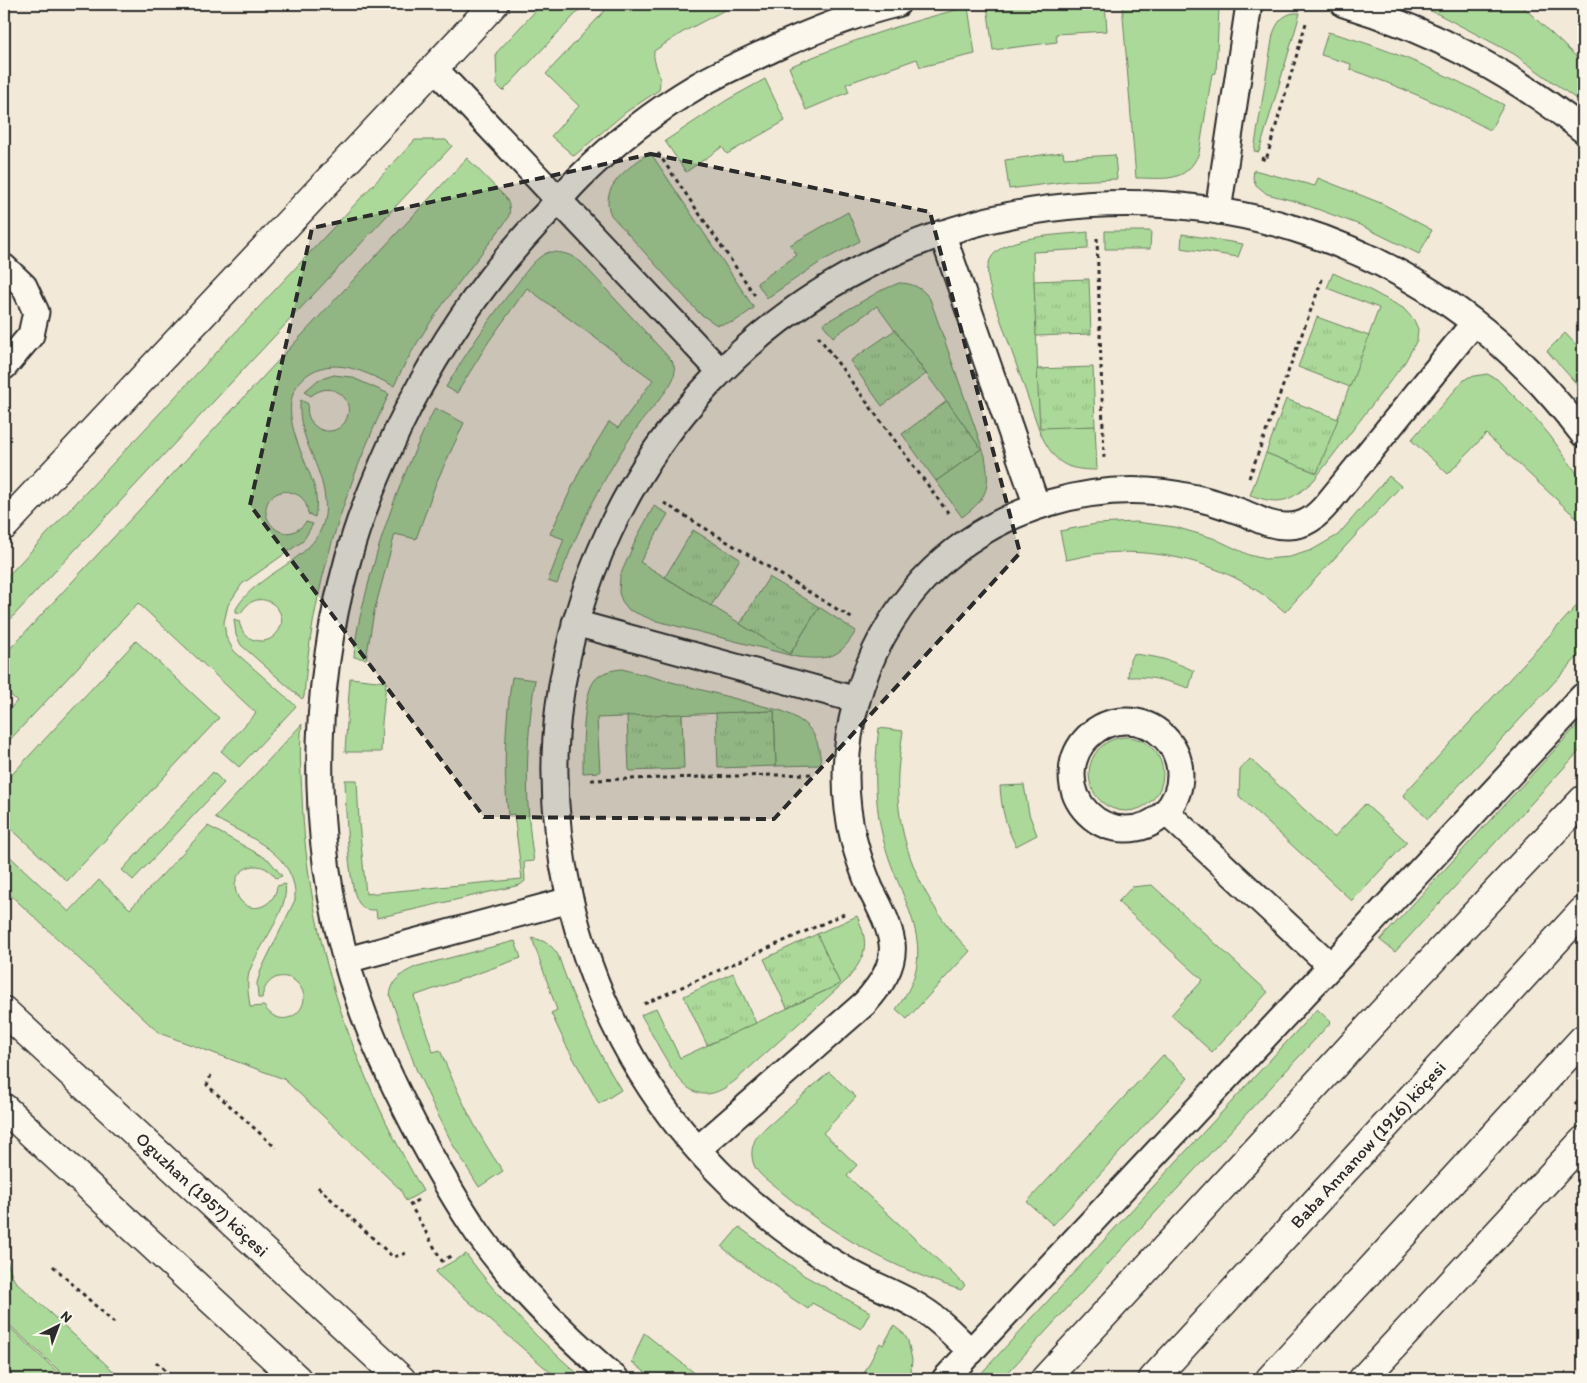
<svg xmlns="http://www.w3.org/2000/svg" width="1587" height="1383" font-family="Itim,sans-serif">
<defs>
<pattern id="park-tufts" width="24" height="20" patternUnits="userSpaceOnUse" patternTransform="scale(1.25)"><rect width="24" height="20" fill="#abd999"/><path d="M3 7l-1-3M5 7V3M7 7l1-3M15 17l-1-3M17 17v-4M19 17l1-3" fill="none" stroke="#93ba84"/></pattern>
</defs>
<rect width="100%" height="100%" fill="#f3e9d8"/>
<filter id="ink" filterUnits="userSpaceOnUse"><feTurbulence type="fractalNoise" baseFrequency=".02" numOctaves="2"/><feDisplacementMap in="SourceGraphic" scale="10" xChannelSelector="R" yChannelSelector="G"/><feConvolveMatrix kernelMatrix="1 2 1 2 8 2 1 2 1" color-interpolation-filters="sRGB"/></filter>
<g filter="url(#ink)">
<g fill="#abd999" stroke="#6b8262">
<polygon points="542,4 585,4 503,91 497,85 496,53"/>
<path d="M611,4H736L683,32L654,51C652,64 663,74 659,90L626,112L574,156L551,136L579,106L546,74Z"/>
<polygon points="991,4 1105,4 1107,31 1056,34 1057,42 993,50 987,5"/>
<path d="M1122,4H1218L1219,8L1216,73L1212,74L1199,153C1186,184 1164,178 1136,178Z"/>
<polygon points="1414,4 1520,4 1583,63 1583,104 1514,54 1438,14"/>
<path d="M968,7L975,54L920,67L917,59L846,84L849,92L806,110L789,67C847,42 906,22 968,7Z"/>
<path d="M1294,13H1300L1297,24L1259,152L1254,151L1273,34C1277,23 1282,15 1294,13Z"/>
<path d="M1328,32C1390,48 1448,75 1504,105L1490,130C1444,105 1398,86 1350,69L1351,64L1321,55Z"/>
<polygon points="765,79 785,121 727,154 722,147 686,172 665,141 727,100"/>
<polygon points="415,140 446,140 452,146 4,626 4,580"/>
<path d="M650,152L754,308L734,322L717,325L699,313L611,215C598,186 630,167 650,152Z"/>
<polygon points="1063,152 1064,158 1115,155 1117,179 1070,181 1009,189 1005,160"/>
<path d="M467,158L506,198C510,206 511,212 507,220C467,273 422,325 394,386C368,374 338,356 310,373C269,400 304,453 314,486C317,496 317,507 315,517L308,514C307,504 304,496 293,493C288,491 283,491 278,493C248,506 280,554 306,522L313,524L303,541L242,584L228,605L224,622L226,637L234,651L296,706L239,767L221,751L256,713L138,603L4,746V715L17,701L4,689V655Z"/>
<polygon points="1254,170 1315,186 1318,178 1383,204 1432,230 1419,254 1360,225 1298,202 1267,194 1256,185 1253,178"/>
<polygon points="848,212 860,241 822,261 767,298 757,283 797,255 790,245"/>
<polygon points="1105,231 1151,231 1150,249 1105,249"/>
<path d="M1088,232V249L1033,252L1040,427L1095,426L1097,470C1064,470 1056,463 1041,435L992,295C989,283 985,272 990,260C1000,235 1064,235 1088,232Z"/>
<polygon points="1182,234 1243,244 1238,257 1181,248"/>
<path d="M549,252C563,252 571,254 582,263L672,361C674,366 676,370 674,376C672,387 649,411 641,422C605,473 579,526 557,584L548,581L564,539L550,534L581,468L609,422L618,428L653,380L527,288L489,341L457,393L446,387C468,350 492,315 519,281C527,270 536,257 549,252Z"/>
<path d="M1333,273L1366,288L1403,308L1414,320L1418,329L1417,340L1405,362L1314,480C1290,502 1281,506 1250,495L1266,453L1317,473L1379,308L1327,288Z"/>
<path d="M899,283C913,283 922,288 930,299L985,456C990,487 989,497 962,517L936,481L981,449L877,306L833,337L823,324L880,291Z"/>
<polygon points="1565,333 1583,352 1583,391 1547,351"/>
<polygon points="1487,374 1497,379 1532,414 1551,437 1583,482 1583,524 1486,434 1448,474 1411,440 1464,380 1469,377"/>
<path d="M334,375L351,377L389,394C344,490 311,590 304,697L302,699L241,645L236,635L234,619L239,621C241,630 245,638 255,640C262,642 268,641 273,637C299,616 260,580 241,613L236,612V609C261,565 332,560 325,499C322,465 298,438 300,404L301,400L308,404C303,428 332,441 345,422C358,400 332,378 311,396L304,392L318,380Z"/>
<path d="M435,408L464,423L436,483L416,539L395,534L374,612L366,659L354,657C355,637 360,616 365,597C381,531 404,469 435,408Z"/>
<path d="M1389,476L1401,486L1285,612C1235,567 1170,548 1104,553C1091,554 1078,558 1066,560L1060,531L1096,524L1136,522L1175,527L1213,538L1249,555L1265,559L1290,557L1312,550L1338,535Z"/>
<path d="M654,506L668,514L640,562L790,654L819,607L856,631C839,659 828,660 797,657L653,620L629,610L622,601L619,593L620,576L637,537Z"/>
<polygon points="1583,599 1583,651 1428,819 1403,795"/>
<polygon points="136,641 219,718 67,881 4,822 4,783"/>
<path d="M1133,654C1156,656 1174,661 1194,671L1189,688C1167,681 1152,676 1128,677L1130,660Z"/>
<path d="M622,669L782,711C810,723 819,734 821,765L776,766L774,711L597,718L600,772L583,773C583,751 582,698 594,681C601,672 612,670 622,669Z"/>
<path d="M512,677L535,680C526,740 524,801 534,861L524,862L525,881L520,885L377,918L376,910C368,910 364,910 359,903C347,888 346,803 345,780H357L359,823L366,894L522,879L514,814L508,815C503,769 505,722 512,677Z"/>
<polygon points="350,678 386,682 382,723 381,752 345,752"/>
<polygon points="1583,719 1583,747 1395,952 1380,940"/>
<path d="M302,724C299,747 301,773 302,796C307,939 352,1069 423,1191L406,1201L400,1189L284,1079L159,1033L4,889V851L69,912L99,880L130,909L208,826L269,860L282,876L276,878C259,853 227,871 237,895C247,917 275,908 277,886L285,884C290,911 257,947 249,973C246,984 249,997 250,1007L264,1006C284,1037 320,1003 296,982C291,977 284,976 278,977C268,980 263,989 262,998H258L257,983L261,970L295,900C298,854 248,837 215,818Z"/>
<path d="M879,728L903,731C901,745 899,759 898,773C894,839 923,905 970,951L907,1019L896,1009C944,948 900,903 884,842C874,804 874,766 879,728Z"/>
<circle cx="1126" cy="774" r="37"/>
<polygon points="1250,759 1334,837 1365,804 1407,842 1352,901 1239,796 1240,770"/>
<polygon points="213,772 224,783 133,880 122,870"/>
<path d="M1024,785L1029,814L1037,835L1016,846C1006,827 1001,808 1000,786Z"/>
<polygon points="1152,885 1268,992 1212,1052 1171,1015 1203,980 1118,902 1132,887"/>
<path d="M857,916C870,945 866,956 847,980L736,1080C727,1087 717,1094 705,1094C699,1094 692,1091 687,1087C672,1075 652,1033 641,1015L656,1008L680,1058L840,984L817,934Z"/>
<path d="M532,938C544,940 552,945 558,955C574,1003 595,1047 621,1090L599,1104L566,1045L551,1013L557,1010Z"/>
<path d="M515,941L521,958L414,996L433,1052L440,1050C457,1092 477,1135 503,1171L479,1187L453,1145L434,1107L416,1069L390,996C392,978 404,972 418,966Z"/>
<polygon points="1317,1009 1331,1022 1002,1379 976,1379"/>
<polygon points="1163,1055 1188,1078 1053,1225 1027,1202"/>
<path d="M829,1072L856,1097L823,1133L857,1165L847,1176L965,1285L961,1290C894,1269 831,1234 778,1189C770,1182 758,1175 754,1165C750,1154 752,1145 757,1136Z"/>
<polygon points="739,1227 805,1276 870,1312 861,1329 812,1303 808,1309 763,1279 722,1247"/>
<polygon points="4,1253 14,1280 122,1379 68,1379 4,1320"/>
<path d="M466,1254C500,1300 540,1342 584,1379H558L437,1274L436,1271Z"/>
<polygon points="4,1322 65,1379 6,1379 4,1377"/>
<polygon points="894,1326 904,1334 908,1341 912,1360 911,1372 905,1379 861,1379 880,1343 883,1345"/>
<polygon points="644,1333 702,1379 654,1379 632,1362"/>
</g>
<g fill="url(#park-tufts)" stroke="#6b8262">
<polygon points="1089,279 1091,334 1036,336 1034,281"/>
<polygon points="1317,317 1369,336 1350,387 1298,367"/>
<polygon points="895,330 926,374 882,406 850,361"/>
<polygon points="1093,367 1095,426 1040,428 1037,369"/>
<polygon points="1286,399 1338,419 1317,473 1266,453"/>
<polygon points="947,401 981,449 936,481 902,434"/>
<polygon points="693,530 740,559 711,606 665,577"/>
<polygon points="769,577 819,607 790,654 740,624"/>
<polygon points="774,711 776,766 718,768 716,713"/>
<polygon points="682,714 684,769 629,771 627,716"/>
<polygon points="817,934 840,984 787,1008 764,959"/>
<polygon points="733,973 756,1023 707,1045 684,996"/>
</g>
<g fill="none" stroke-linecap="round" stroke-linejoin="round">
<g stroke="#2b2b2b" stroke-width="29">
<g id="lane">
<path d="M1344,4C1431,30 1514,74 1583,130"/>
<polyline points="434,68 720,371"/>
<polyline points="1218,211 1249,4"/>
<polyline points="942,233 1037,506"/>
<polyline points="4,267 24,286 36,312 31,335 4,367"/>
<polyline points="575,623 857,700"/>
<circle cx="1126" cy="775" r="54"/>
<polyline points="1166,812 1331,966"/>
<polyline points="347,960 570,900"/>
<path d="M698,1149L865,1003C880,986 895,966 892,943C889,923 879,906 870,888C864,873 858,857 854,841C831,750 860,649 923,580C991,507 1099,475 1196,498C1212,501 1228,507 1244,513C1258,519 1270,526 1286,526C1305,527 1317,516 1328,503L1474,323"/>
<path d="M971,1352C956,1337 940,1320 922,1309C897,1293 869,1284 844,1269C762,1222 690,1153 641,1073C575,964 543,832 559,705C575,584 626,472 710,383C914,166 1254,142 1485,331C1522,361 1554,396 1583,434"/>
<path d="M616,1379C566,1336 517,1289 479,1235C454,1199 433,1161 413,1123C393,1084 374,1045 360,1004C309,862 308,703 348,559C360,514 379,471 398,429C434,353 481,283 539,221C553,207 566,191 580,177C614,143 655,111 697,86C721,72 749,60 775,48C815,30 854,14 897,4"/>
<polyline points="945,1379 1583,696"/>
</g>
</g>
<g stroke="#2b2b2b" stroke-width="31">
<polyline id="street" points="4,526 494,4"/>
</g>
<g stroke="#2b2b2b" stroke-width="31">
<g id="secondary">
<path id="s1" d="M4,1011L401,1379"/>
<polyline points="4,1108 297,1379"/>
</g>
</g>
<g stroke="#2b2b2b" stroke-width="31">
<g id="primary">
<polyline points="1045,1379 1382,1013 1583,800"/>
<path id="s2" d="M1153,1379L1583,911"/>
<polyline points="1270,1379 1583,1039"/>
<polyline points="1363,1379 1583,1141"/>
</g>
</g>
<g stroke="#2b2b2b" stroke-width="3" stroke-dasharray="4 4" stroke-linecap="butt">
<polyline points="658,153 756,297"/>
<polyline points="1261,158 1266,160 1306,23"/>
<polyline points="1097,238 1104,459"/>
<polyline points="818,336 949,514"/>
<polyline points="1249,478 1323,277"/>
<polyline points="664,503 853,619"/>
<polyline points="591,780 812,774"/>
<polyline points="644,1004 844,914"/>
<polyline points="211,1075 207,1085 276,1148"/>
<polyline points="1575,1105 1583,1097"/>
<polyline points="318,1187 393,1257 407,1253"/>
<polyline points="418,1200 410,1204 442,1261 451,1256"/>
<polyline points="53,1266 114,1323"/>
<polyline points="156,1362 175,1379"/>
</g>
<use href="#lane" stroke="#fbf7ec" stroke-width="25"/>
<use href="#street" stroke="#fbf7ec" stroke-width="28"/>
<use href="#secondary" stroke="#fbf7ec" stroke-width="28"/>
<use href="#primary" stroke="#fbf7ec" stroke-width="28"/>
</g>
</g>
<path fill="#2b2b2b" fill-opacity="0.2" stroke="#2b2b2b" stroke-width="4" stroke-dasharray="10 6" stroke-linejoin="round" d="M651,154L930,212L1020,553L774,819L484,817L250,505L312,228Z"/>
<g text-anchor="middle" stroke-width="4" stroke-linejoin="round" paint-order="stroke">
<g font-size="18" fill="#2b2b2b" stroke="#fbf7ec">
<text dy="6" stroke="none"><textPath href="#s2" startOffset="318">Baba Annanow (1916) köçesi</textPath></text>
<text dy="6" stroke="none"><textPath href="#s1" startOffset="270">Oguzhan (1957) köçesi</textPath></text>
</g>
</g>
<rect width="1587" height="1383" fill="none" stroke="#fbf7ec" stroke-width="20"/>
<rect x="10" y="10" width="1567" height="1363" fill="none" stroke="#2b2b2b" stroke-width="2" filter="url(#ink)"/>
<g transform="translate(58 1326) rotate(42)" stroke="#fbf7ec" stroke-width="4" paint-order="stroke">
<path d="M0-4L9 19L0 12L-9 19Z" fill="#2b2b2b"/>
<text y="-8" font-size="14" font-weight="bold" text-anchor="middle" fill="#2b2b2b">N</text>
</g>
</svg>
